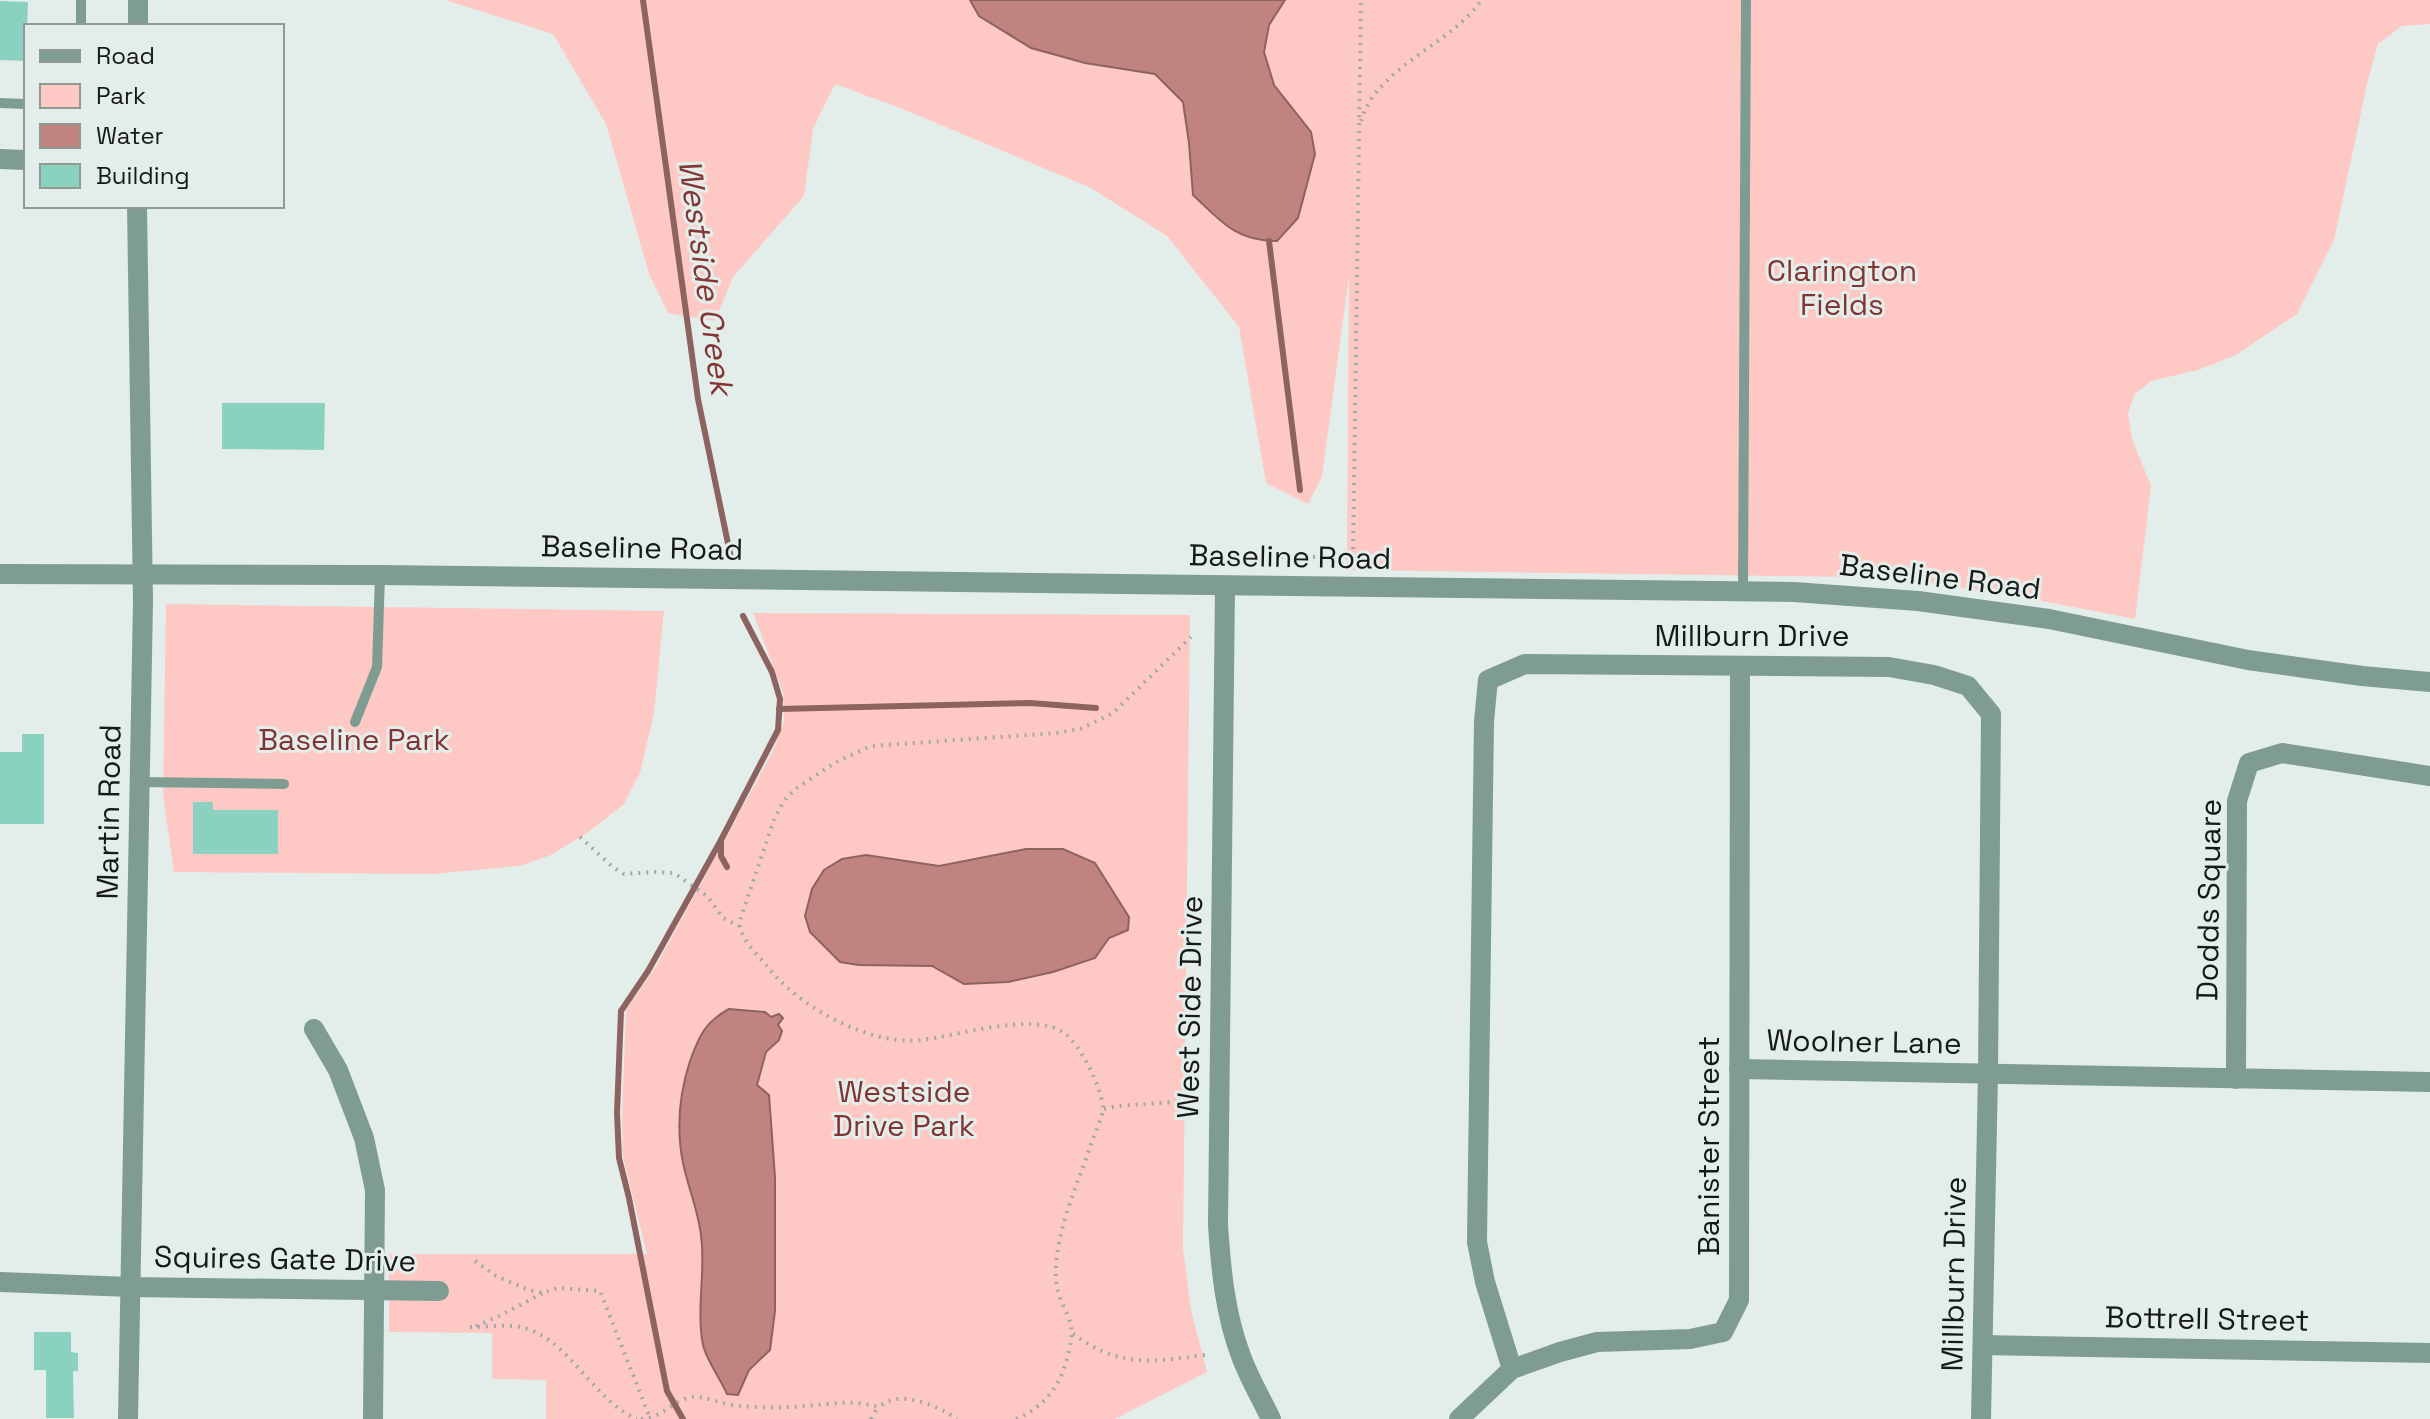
<svg xmlns="http://www.w3.org/2000/svg" width="2430" height="1419" font-family="'Space Grotesk',sans-serif">
<rect width="100%" height="100%" fill="#e3eeeb"/>
<g fill="#fec9c5">
<path d="M445,0H970L979,16L1031,48L1085,63L1155,74L1183,101L1189,143L1193,195C1221,220 1237,242 1277,241L1298,218L1315,154L1311,132L1274,85L1264,52L1269,25L1285,0H2430V24L2402,26L2378,44L2368,80L2334,240L2297,314L2236,355L2198,370L2151,381L2135,394L2128,413L2132,439L2151,486L2135,619L2012,595L1929,583L1856,577L1347,570L1349,276L1322,477L1308,504L1266,483L1239,327L1167,236L1091,188L910,112L835,84L813,129L804,196L733,277L715,321L668,313L649,274L606,124L553,34Z"/>
<polygon points="166,604 664,611 654,713 640,773 624,804 590,831 551,855 519,866 432,874 174,872 163,795"/>
<polygon points="753,613 1190,615 1183,1248 1191,1310 1207,1372 1115,1419 546,1419 546,1380 492,1379 492,1333 389,1332 389,1254 647,1254 623,1157 622,1118 626,1010 655,968 773,751 784,721 783,692"/>
</g>
<g fill="#c1837f" stroke="#8d6360" stroke-width="2">
<path d="M970,0H1285L1269,25L1264,52L1274,85L1311,132L1315,154L1298,218L1277,241C1235,241 1221,221 1193,195L1189,143L1183,102L1155,74L1085,63L1031,48L979,16Z"/>
<polygon points="1026,849 1063,849 1095,863 1129,917 1128,930 1109,938 1095,958 1053,972 1008,982 964,984 932,966 859,965 840,962 810,932 805,916 812,889 824,870 842,859 866,855 939,866"/>
<path d="M729,1009L765,1012L771,1017L779,1014L783,1018L778,1025L782,1031L779,1040L766,1052L757,1085L769,1095L775,1177V1311L770,1350L749,1370L738,1395L727,1394C721,1380 706,1359 703,1345C696,1309 706,1271 701,1235C698,1210 688,1187 683,1163C676,1128 679,1095 690,1061C699,1036 705,1022 729,1009Z"/>
</g>
<g fill="none" stroke-linecap="round" stroke-linejoin="round">
<g stroke="#8d6360" stroke-width="6">
<polyline points="643,0 698,399 731,558"/>
<polyline points="1269,241 1300,490"/>
<polyline points="779,709 1030,703 1096,708"/>
<polyline points="727,867 721,856 721,840 778,730 780,699 772,672 743,616"/>
<polyline points="683,1419 667,1391 629,1198 619,1158 617,1113 621,1011 648,971 721,840"/>
</g>
</g>
<g fill="#8ad2bf">
<polygon points="0,1 28,2 26,61 0,60"/>
<polygon points="222,403 325,403 324,450 222,449"/>
<polygon points="22,734 44,734 44,824 0,824 0,752 22,752"/>
<polygon points="193,802 213,802 213,810 278,810 278,854 193,854"/>
<polygon points="34,1332 71,1332 71,1352 78,1353 78,1371 73,1371 74,1418 46,1418 46,1370 34,1370"/>
</g>
<g fill="none" stroke-linecap="round" stroke-linejoin="round">
<g stroke="#a0a9a7" stroke-width="4" stroke-dasharray="2 6" stroke-linecap="butt">
<path d="M1361,121C1372,80 1423,54 1455,28C1464,20 1475,11 1481,0"/>
<polyline points="1260,565 1263,561 1270,557 1353,557 1361,0"/>
<polyline points="580,837 614,868 624,874 655,872 674,873 707,896 723,918 739,926"/>
<polyline points="1104,1109 1117,1106 1187,1101"/>
<polyline points="475,1261 496,1276 529,1290 543,1293 558,1288 600,1291 650,1418"/>
<polyline points="476,1326 499,1316 543,1293"/>
<path d="M470,1327C484,1327 499,1325 514,1326C567,1332 591,1400 637,1419"/>
<path d="M1073,1334C1120,1368 1151,1362 1205,1355"/>
<path d="M641,1419C663,1418 673,1400 692,1397C703,1395 726,1406 740,1406C757,1407 774,1408 791,1407C820,1406 850,1398 878,1407C882,1405 885,1402 889,1401C909,1393 941,1408 957,1419"/>
<polyline points="871,1419 878,1407"/>
<path d="M1016,1419C1047,1406 1062,1383 1069,1351C1072,1337 1073,1330 1068,1316C1064,1307 1059,1297 1057,1288C1050,1243 1076,1189 1090,1147C1093,1137 1104,1115 1103,1107C1101,1086 1080,1044 1064,1033C1034,1011 957,1036 921,1040C869,1046 797,1006 767,966C758,956 742,940 740,926C739,922 741,918 742,914L775,817L784,801L794,790L836,762L871,746L1057,733L1080,729L1113,713L1191,637"/>
</g>
<g stroke="#7f9c93" stroke-width="10">
<polyline points="81,0 81,26"/>
<polyline points="0,103 26,104"/>
<polyline points="1743,591 1746,0"/>
<polyline points="355,722 377,667 380,575"/>
<polyline points="139,782 284,784"/>
</g>
<g stroke="#7f9c93" stroke-width="20">
<polyline points="138,26 138,0"/>
<polyline points="0,159 26,160"/>
<path d="M1225,586L1218,1225C1221,1270 1225,1314 1241,1356C1249,1378 1261,1398 1271,1419"/>
<polyline points="314,1029 338,1070 364,1138 375,1190 373,1419"/>
<polyline points="1739,1069 2430,1082"/>
<polyline points="2236,1079 2237,801 2249,763 2282,753 2430,776"/>
<polyline points="0,1282 130,1287 439,1291"/>
<polyline points="1983,1345 2430,1353"/>
<polyline points="1512,1369 1485,1282 1477,1242 1484,721 1488,680 1525,664 1889,667 1934,675 1968,686 1991,714 1988,1074 1981,1419"/>
<polyline points="128,1419 143,601 137,206"/>
<polyline points="1459,1419 1512,1369 1560,1352 1597,1342 1690,1339 1723,1332 1739,1300 1740,667"/>
</g>
<polyline stroke="#7f9c93" stroke-width="20" points="0,574 380,575 1794,592 1918,601 2049,619 2248,660 2362,676 2430,682"/>
</g>
<g text-anchor="middle" stroke-width="6" stroke-linejoin="round" paint-order="stroke">
<g font-size="30" fill="#823434" stroke="#e3eeeb">
<text x="1842" y="281">Clarington<tspan x="1842" dy="34">Fields</tspan></text>
<text x="354" y="750">Baseline Park</text>
<text x="904" y="1102">Westside<tspan x="904" dy="34">Drive Park</tspan></text>
</g>
<g font-size="30" fill="#151918" stroke="#e3eeeb">
<text transform="translate(642 548) rotate(1)" y="10">Baseline Road</text>
<text transform="translate(1290 557) rotate(1)" y="10">Baseline Road</text>
<text transform="translate(1940 577) rotate(7)" y="10">Baseline Road</text>
<text x="1752" y="646">Millburn Drive</text>
<text transform="translate(109 812) rotate(-89)" y="10">Martin Road</text>
<text transform="translate(2209 900) rotate(-89)" y="10">Dodds Square</text>
<text transform="translate(1190 1007) rotate(-89)" y="10">West Side Drive</text>
<text transform="translate(1864 1042) rotate(1)" y="10">Woolner Lane</text>
<text transform="translate(1709 1146) rotate(-90)" y="10">Banister Street</text>
<text transform="translate(285 1259) rotate(1)" y="10">Squires Gate Drive</text>
<text transform="translate(1954 1274) rotate(-89)" y="10">Millburn Drive</text>
<text transform="translate(2207 1319) rotate(1)" y="10">Bottrell Street</text>
</g>
<g font-size="32" font-style="italic" fill="#833635" stroke="#e3eeeb">
<text transform="translate(706 277) rotate(82)" y="11">Westside Creek</text>
</g>
</g>
<rect x="24" y="24" width="260" height="184" fill="#e3eeeb" stroke="#919997" stroke-width="2"/>
<rect x="40" y="50" width="40" height="12" fill="#7f9c93" stroke="#919997" stroke-width="2"/>
<text x="96" y="64" font-size="24" fill="#151918">Road</text>
<rect x="40" y="84" width="40" height="24" fill="#fec9c5" stroke="#919997" stroke-width="2"/>
<text x="96" y="104" font-size="24" fill="#151918">Park</text>
<rect x="40" y="124" width="40" height="24" fill="#c1837f" stroke="#919997" stroke-width="2"/>
<text x="96" y="144" font-size="24" fill="#151918">Water</text>
<rect x="40" y="164" width="40" height="24" fill="#8ad2bf" stroke="#919997" stroke-width="2"/>
<text x="96" y="184" font-size="24" fill="#151918">Building</text>
</svg>
